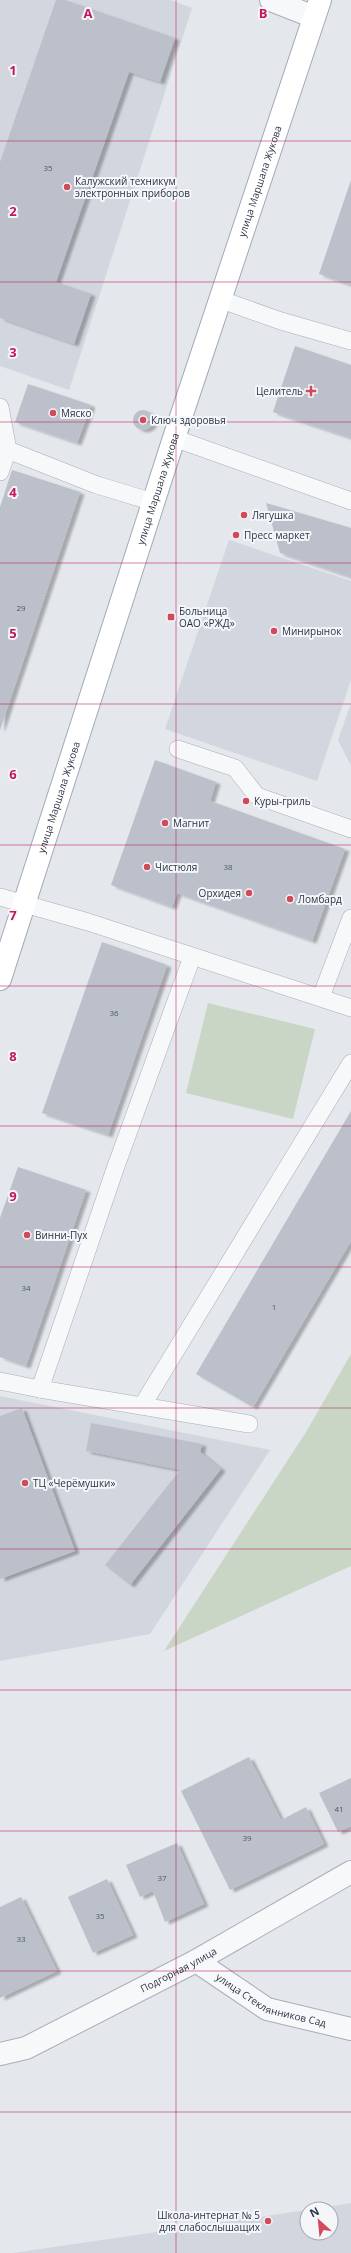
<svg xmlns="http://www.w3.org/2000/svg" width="351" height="2253" font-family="'Open Sans',sans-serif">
<defs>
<filter id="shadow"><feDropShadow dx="4.5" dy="2.5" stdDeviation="1" flood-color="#0004"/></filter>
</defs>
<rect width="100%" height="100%" fill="#e4e7ec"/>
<g fill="#d2d6de">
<polygon points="0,0 170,0 192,8 69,390 0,366"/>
<polygon points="229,540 351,581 351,680 317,781 165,729"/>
<polygon points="351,703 351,766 338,740"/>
<polygon points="0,1396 270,1450 150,1634 0,1661"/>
<polygon points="351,2203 351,2253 13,2253 307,2210 307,2233 331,2233 331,2209 313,2209"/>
</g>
<g fill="#c9d6c5">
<polygon points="208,1003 315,1029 293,1119 186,1093"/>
<polygon points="351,1354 351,1566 164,1651 306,1432"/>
</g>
<g fill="#bbc0ca" filter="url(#shadow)">
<polygon points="56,0 65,0 175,38 160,82 129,72 56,282 91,294 74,344 0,318 0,162"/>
<polygon points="351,180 351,285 319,274"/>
<polygon points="295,346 351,365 351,438 273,412"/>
<polygon points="28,384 91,405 77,443 15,422"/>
<circle cx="143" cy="420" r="10"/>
<polygon points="12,470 80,492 0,730 0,507"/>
<polygon points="266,503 351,528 351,577 280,553"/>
<polygon points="155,760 216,782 210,801 345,849 312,941 177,893 172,907 111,885"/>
<polygon points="102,942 167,965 108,1135 42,1113"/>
<polygon points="351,1111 351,1241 253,1407 196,1374"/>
<polygon points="18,1167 86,1190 26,1366 0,1357 0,1218"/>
<polygon points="22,1408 75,1551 0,1579 0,1416"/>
<polygon points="91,1423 202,1444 200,1452 221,1469 130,1585 105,1565 180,1470 86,1451"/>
<polygon points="249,1757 281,1820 306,1807 324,1844 230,1890 181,1791"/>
<polygon points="351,1778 351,1826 338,1832 319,1793"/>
<polygon points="177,1843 204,1904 165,1922 153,1891 140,1897 126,1865"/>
<polygon points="107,1879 133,1935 93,1953 68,1897"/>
<polygon points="21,1897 57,1971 0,1998 0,1907"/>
</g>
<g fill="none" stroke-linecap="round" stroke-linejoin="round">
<g stroke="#a9aeb7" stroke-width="18">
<g id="service">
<polyline points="219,299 281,321 351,341"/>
<polyline points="0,407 8,450"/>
<polyline points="174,438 351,501"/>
<polyline points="0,472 8,450 97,485 153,502"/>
<polyline points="178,749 235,768 257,796 351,829"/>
<polyline points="0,897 88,922 351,1008"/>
<polyline points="321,997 351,918"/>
<polyline points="0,1381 40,1389 115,1169 192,957"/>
<polyline points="40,1389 249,1424"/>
<polyline points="142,1406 351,1063"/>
</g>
</g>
<g stroke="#a9aeb7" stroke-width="24">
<g id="minor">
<polyline points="271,0 314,17"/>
<path id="s1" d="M196,1961L267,2009L351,2029"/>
<path id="s2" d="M0,2054L26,2048L196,1961L351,1872"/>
</g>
</g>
<g stroke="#a3abb8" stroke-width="24">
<g id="primary">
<path id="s3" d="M0,979L174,438L320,0"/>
</g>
</g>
<use href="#service" stroke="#f7f8fa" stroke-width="17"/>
<use href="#minor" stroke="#f7f8fa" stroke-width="22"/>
<use href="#primary" stroke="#fff" stroke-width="22"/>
</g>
<path fill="none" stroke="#c2185b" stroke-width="1" stroke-opacity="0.55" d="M176,0V2253M0,141H351M0,282H351M0,422H351M0,563H351M0,704H351M0,845H351M0,986H351M0,1126H351M0,1267H351M0,1408H351M0,1549H351M0,1690H351M0,1831H351M0,1971H351M0,2112H351"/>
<g fill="#d1495b" stroke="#f4f6f9" stroke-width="1.5">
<circle cx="67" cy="187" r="4"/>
<path d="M309 385h4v4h4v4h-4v4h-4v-4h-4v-4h4z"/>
<circle cx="53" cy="413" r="4"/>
<circle cx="143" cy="420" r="4"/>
<circle cx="244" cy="515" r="4"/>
<circle cx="236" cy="535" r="4"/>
<rect x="167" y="613" width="8" height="8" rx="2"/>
<circle cx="274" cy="631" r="4"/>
<circle cx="246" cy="801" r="4"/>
<circle cx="165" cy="823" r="4"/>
<circle cx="147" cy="867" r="4"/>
<circle cx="249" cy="893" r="4"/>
<circle cx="290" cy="899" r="4"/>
<circle cx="27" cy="1235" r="4"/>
<circle cx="25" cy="1483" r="4"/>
<circle cx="268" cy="2221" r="4"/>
</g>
<g text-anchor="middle" stroke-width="4" stroke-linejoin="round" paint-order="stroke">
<g font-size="8" fill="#4f5766">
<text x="48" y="171">35</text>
<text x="21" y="611">29</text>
<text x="228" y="870">38</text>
<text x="114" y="1016">36</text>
<text x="26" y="1291">34</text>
<text x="274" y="1310">1</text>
<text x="339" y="1812">41</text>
<text x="247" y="1841">39</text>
<text x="162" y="1881">37</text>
<text x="100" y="1919">35</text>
<text x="21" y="1942">33</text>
</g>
<g font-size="10" fill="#2b3445" stroke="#f4f6f9" text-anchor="start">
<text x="75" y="185">Калужский техникум<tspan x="75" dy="12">электронных приборов</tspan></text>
<text x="303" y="395" text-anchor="end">Целитель</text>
<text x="61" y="417">Мяско</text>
<text x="151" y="424">Ключ здоровья</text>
<text x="252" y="519">Лягушка</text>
<text x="244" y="539">Пресс маркет</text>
<text x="179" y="615">Больница<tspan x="179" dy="12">ОАО «РЖД»</tspan></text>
<text x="282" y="635">Минирынок</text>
<text x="254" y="805">Куры-гриль</text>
<text x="173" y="827">Магнит</text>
<text x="155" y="871">Чистюля</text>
<text x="241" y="897" text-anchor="end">Орхидея</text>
<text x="298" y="903">Ломбард</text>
<text x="35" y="1239">Винни-Пух</text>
<text x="33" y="1487">ТЦ «Черёмушки»</text>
<text x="260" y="2219" text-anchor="end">Школа-интернат № 5<tspan x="260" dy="12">для слабослышащих</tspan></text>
</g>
<g font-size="10" fill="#2b3445" stroke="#f4f6f9">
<text dy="4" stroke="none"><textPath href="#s3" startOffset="839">улица Маршала Жукова</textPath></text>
<text dy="4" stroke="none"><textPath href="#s3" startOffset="515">улица Маршала Жукова</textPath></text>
<text dy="4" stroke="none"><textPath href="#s3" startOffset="191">улица Маршала Жукова</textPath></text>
<text dy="4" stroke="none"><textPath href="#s2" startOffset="198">Подгорная улица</textPath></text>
<text dy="4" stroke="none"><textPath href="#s1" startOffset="86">улица Стеклянников Сад</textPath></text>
</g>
</g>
<g font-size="13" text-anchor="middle" font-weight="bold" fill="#c2185b" stroke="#f4f6f9" stroke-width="4" stroke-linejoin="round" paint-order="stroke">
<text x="88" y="18">A</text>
<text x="263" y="18">B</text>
<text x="13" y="75">1</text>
<text x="13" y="216">2</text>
<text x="13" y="357">3</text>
<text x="13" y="497">4</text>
<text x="13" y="638">5</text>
<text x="13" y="779">6</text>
<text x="13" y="920">7</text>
<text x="13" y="1061">8</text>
<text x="13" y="1201">9</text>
</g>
<g transform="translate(319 2221) rotate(333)"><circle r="19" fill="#f4f6f9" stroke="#a4a8b1"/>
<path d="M0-3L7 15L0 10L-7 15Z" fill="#d1495b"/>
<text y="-6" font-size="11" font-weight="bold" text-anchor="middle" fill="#2b3445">N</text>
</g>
</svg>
